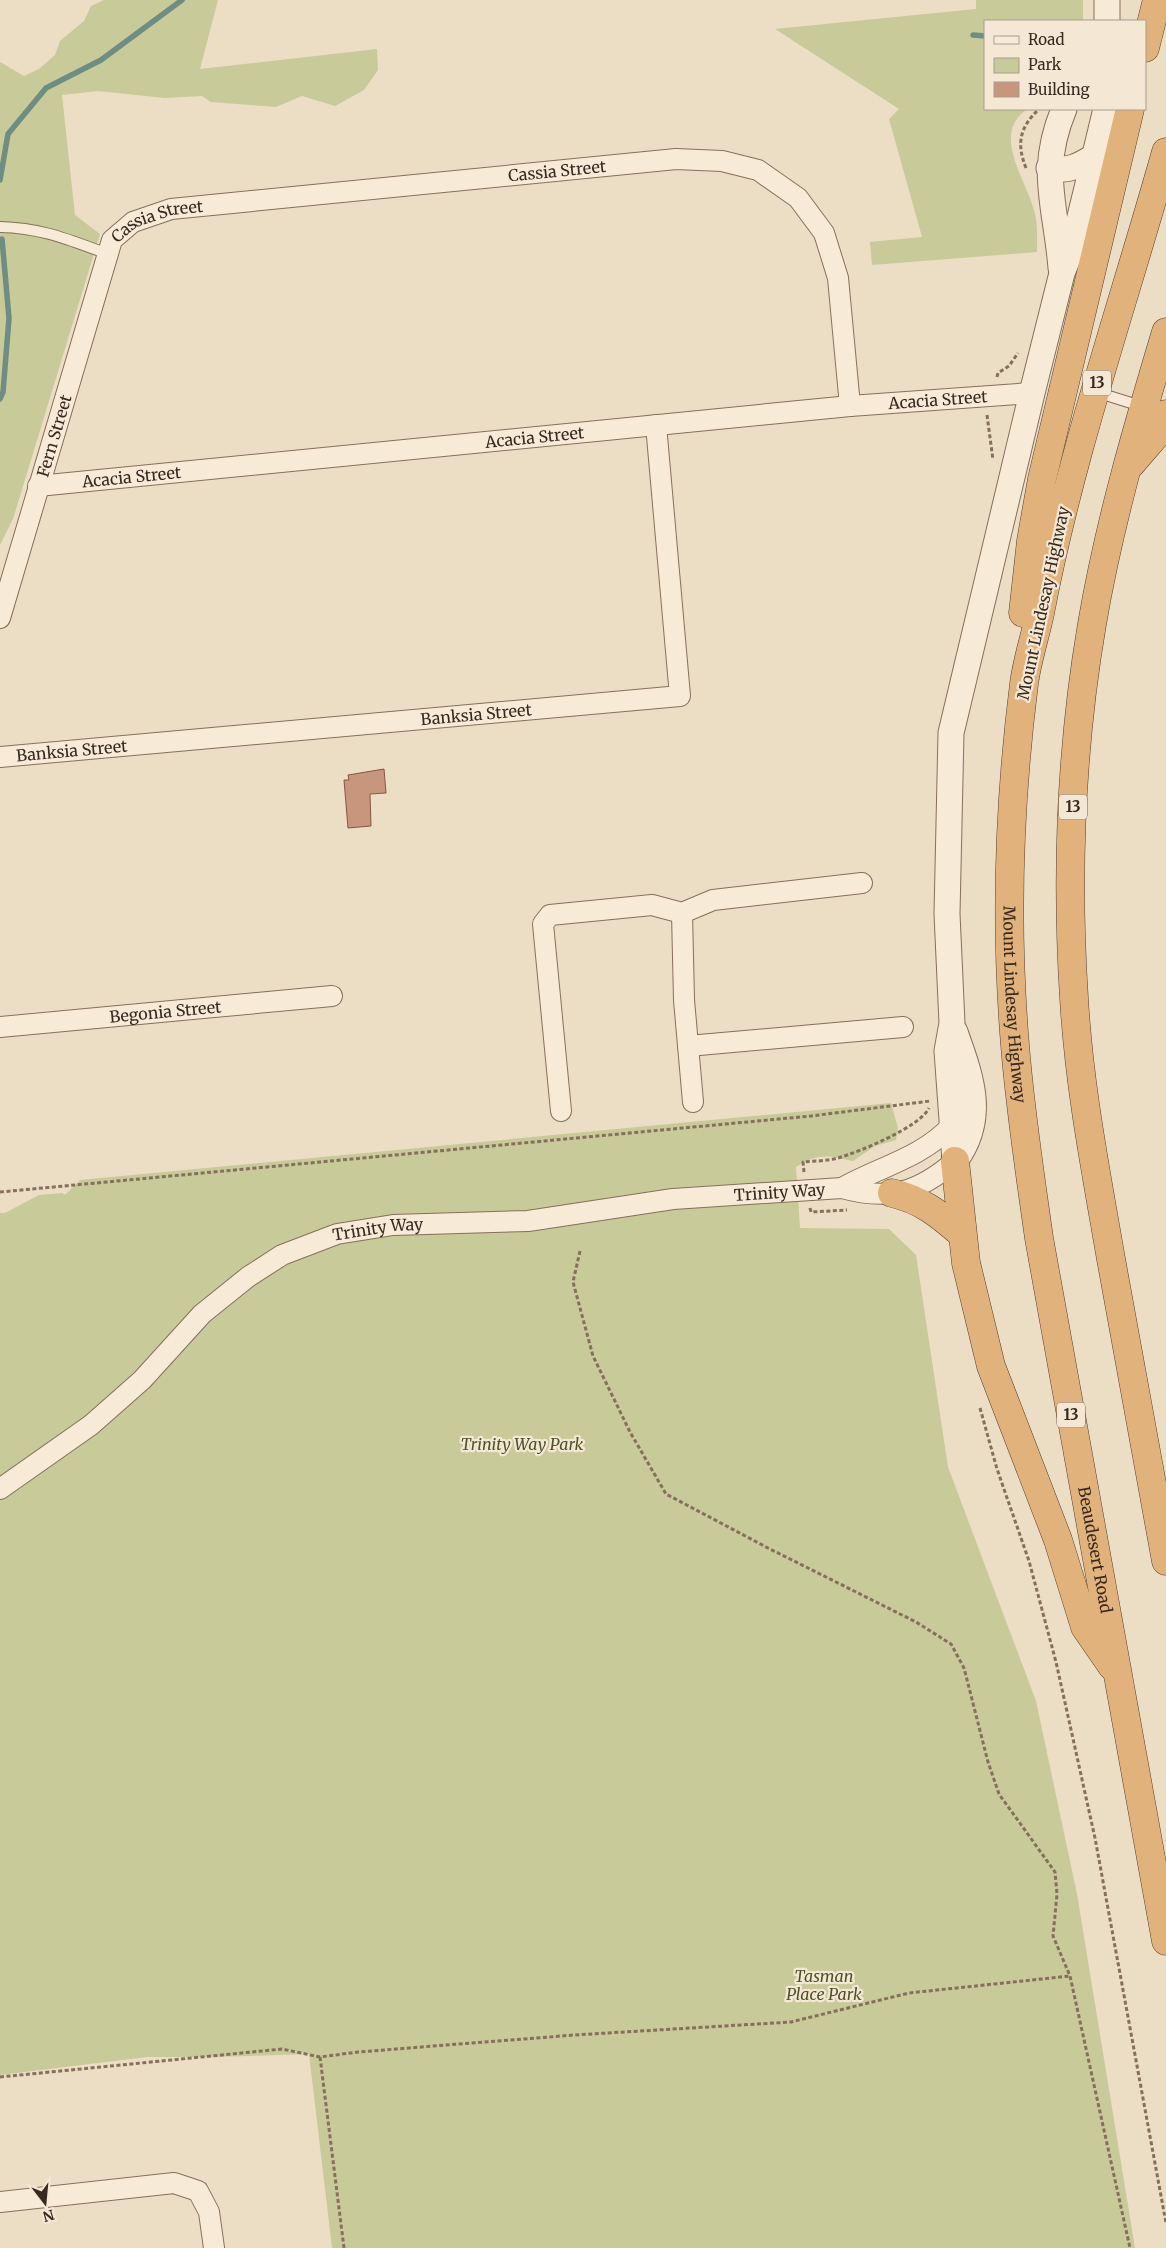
<svg xmlns="http://www.w3.org/2000/svg" width="1166" height="2248" font-family="Merriweather,serif">
<rect width="100%" height="100%" fill="#ecddc5"/>
<g fill="#c8ca99">
<polygon points="104,0 218,0 200,69 377,49 378,70 364,90 335,106 302,96 276,107 211,102 202,96 165,98 98,91 62,95 75,215 100,234 13,519 0,545 0,62 24,76 39,69 55,55 60,41 84,21 91,6"/>
<path d="M976,0H1083V21H985V109H1028C990,132 1026,180 1034,210C1038,223 1037,239 1037,252L872,265L870,242L922,237L889,119L899,109L775,29L976,9Z"/>
<path d="M891,1103L898,1128L896,1140L875,1146L853,1161C829,1156 819,1152 796,1167L800,1228L889,1229L916,1255L948,1467L1036,1701L1077,1894L1135,2248H332L309,2054L212,2057H147L0,2075V1213H5L39,1195L62,1193L65,1195L80,1180Z"/>
</g>
<g fill="none" stroke-linecap="round" stroke-linejoin="round">
<g stroke="#6e8d83" stroke-width="5.5">
<polyline points="973,35 985,36"/>
<polyline points="0,180 8,134 46,88 101,60 182,0"/>
<polyline points="0,399 3,392 9,318 2,239"/>
</g>
</g>
<polygon fill="#c8967d" stroke="#845743" points="384,769 386,793 370,794 371,826 348,828 344,780 349,780 348,775"/>
<g fill="none" stroke-linecap="round" stroke-linejoin="round">
<g stroke="#866f5c" stroke-width="12">
<g id="service">
<path d="M0,227C43,228 69,240 108,254"/>
<polyline points="1096,392 1144,407"/>
</g>
</g>
<g stroke="#866f5c" stroke-width="22">
<g id="minor">
<path id="s1" d="M38,486L850,406L1032,393"/>
<path id="s2" d="M0,618L112,240L133,222L171,209L676,159L722,161L758,170L798,198L824,233L838,278L850,406"/>
<path id="s3" d="M0,757L680,696L656,425"/>
<polyline points="682,913 684,1000 693,1102"/>
<path id="s4" d="M0,1027L332,996"/>
<polyline points="688,1046 903,1027"/>
<polyline points="561,1111 543,924 550,915 652,905 682,913 713,900 862,883"/>
<path d="M842,1188C877,1168 923,1157 951,1126"/>
<path id="s5" d="M0,1489L91,1425L142,1380L202,1314L248,1277L282,1255L337,1234L393,1225L528,1221L673,1199L842,1188C889,1201 918,1193 955,1161"/>
<polyline points="0,2202 174,2183 198,2191 209,2212 214,2248"/>
</g>
</g>
<g stroke="#866f5c" stroke-width="27">
<g id="tertiary">
<polyline points="1107,21 1107,0"/>
<path d="M1049,168C1068,172 1079,166 1095,156"/>
<path d="M1061,268C1056,205 1038,171 1064,109"/>
<path d="M955,1032C971,1077 987,1118 955,1161"/>
<polyline points="955,1161 947,1051 952,1023 947,914 951,733 1032,393 1062,273 1073,246 1106,109"/>
</g>
</g>
<g stroke="#543e30" stroke-width="29">
<g id="trunk">
<polyline points="1145,48 1157,0"/>
<path id="s6" d="M1166,152C1123,305 1070,456 1040,613C1035,637 1027,660 1024,684C1009,802 1005,925 1015,1045C1020,1109 1030,1174 1039,1238L1166,1941"/>
<path d="M1166,332C1137,429 1109,524 1092,624C1071,747 1066,874 1074,998C1079,1086 1096,1172 1111,1259C1130,1359 1148,1460 1166,1561"/>
<polyline points="1131,464 1161,429 1166,414"/>
<polyline points="1023,613 1031,541 1042,479 1130,109"/>
<polyline points="955,1161 966,1263 991,1366 1058,1540 1085,1627 1112,1666"/>
<path d="M892,1193C922,1200 939,1214 962,1234"/>
</g>
</g>
<g stroke="#866f5c" stroke-width="3" stroke-dasharray="4 2.5" stroke-linecap="butt">
<path d="M1026,168C1016,143 1020,127 1039,109"/>
<polyline points="997,377 998,373 1009,366 1018,353"/>
<polyline points="987,415 993,460"/>
<path d="M804,1172L803,1162C814,1161 827,1161 838,1158C859,1152 920,1127 929,1108"/>
<polyline points="0,1192 811,1116 930,1101"/>
<polyline points="810,1208 811,1212 847,1210"/>
<polyline points="580,1251 573,1282 593,1356 630,1432 666,1494 768,1548 916,1622 951,1644 964,1668 988,1762 999,1794 1055,1872 1057,1894 1053,1936 1070,1976 1130,2248"/>
<polyline points="980,1408 997,1469 1029,1561 1056,1662 1095,1838 1166,2223"/>
<polyline points="320,2057 344,2248"/>
<polyline points="0,2077 282,2049 320,2057 358,2052 574,2035 791,2022 909,1993 1070,1976"/>
</g>
<use href="#service" stroke="#f7ebd8" stroke-width="10"/>
<use href="#minor" stroke="#f7ebd8" stroke-width="20"/>
<use href="#tertiary" stroke="#f7ebd8" stroke-width="25"/>
<use href="#trunk" stroke="#e2b27c" stroke-width="28"/>
</g>
<g text-anchor="middle" stroke-width="4.5" stroke-linejoin="round" paint-order="stroke">
<g fill="#f4e8d4" stroke="#706255" stroke-width="1">
<rect x="1083" y="370.5" width="28" height="25" rx="4"/>
<rect x="1059" y="794.5" width="28" height="25" rx="4"/>
<rect x="1057" y="1402.5" width="28" height="25" rx="4"/>
</g>
<g font-size="15" font-weight="bold" fill="#37291f">
<text x="1097" y="388">13</text>
<text x="1073" y="812">13</text>
<text x="1071" y="1420">13</text>
</g>
<g font-size="16" fill="#37291f" stroke="#f4e8d4">
<text dy="6" stroke="none"><textPath href="#s2" startOffset="850">Cassia Street</textPath></text>
<text dy="6" stroke="none"><textPath href="#s2" startOffset="445">Cassia Street</textPath></text>
<text dy="6" stroke="none"><textPath href="#s1" startOffset="904">Acacia Street</textPath></text>
<text dy="6" stroke="none"><textPath href="#s2" startOffset="190">Fern Street</textPath></text>
<text dy="6" stroke="none"><textPath href="#s1" startOffset="499">Acacia Street</textPath></text>
<text dy="6" stroke="none"><textPath href="#s1" startOffset="94">Acacia Street</textPath></text>
<text transform="translate(1043 603) rotate(-78)" y="6">Mount Lindesay Highway</text>
<text dy="6" stroke="none"><textPath href="#s3" startOffset="478">Banksia Street</textPath></text>
<text dy="6" stroke="none"><textPath href="#s3" startOffset="72">Banksia Street</textPath></text>
<text dy="6" stroke="none"><textPath href="#s6" startOffset="872">Mount Lindesay Highway</textPath></text>
<text dy="6" stroke="none"><textPath href="#s4" startOffset="166">Begonia Street</textPath></text>
<text dy="6" stroke="none"><textPath href="#s5" startOffset="872">Trinity Way</textPath></text>
<text dy="6" stroke="none"><textPath href="#s5" startOffset="468">Trinity Way</textPath></text>
<text dy="6" stroke="none"><textPath href="#s6" startOffset="1424">Beaudesert Road</textPath></text>
</g>
<g font-size="16" font-style="italic" fill="#4b5227" stroke="#f4e8d4">
<text x="522" y="1450">Trinity Way Park</text>
<text x="824" y="1982">Tasman<tspan x="824" dy="18">Place Park</tspan></text>
</g>
</g>
<rect x="984" y="20" width="162" height="90" fill="#f4e8d4" stroke="#a89c8c"/>
<rect x="994" y="36" width="25" height="8" fill="#f7ebd8" stroke="#a89c8c"/>
<text x="1028" y="45" font-size="15" fill="#37291f">Road</text>
<rect x="994" y="58" width="25" height="15" fill="#c8ca99" stroke="#a89c8c"/>
<text x="1028" y="70" font-size="15" fill="#37291f">Park</text>
<rect x="994" y="82" width="25" height="15" fill="#c8967d" stroke="#a89c8c"/>
<text x="1028" y="95" font-size="15" fill="#37291f">Building</text>
<g transform="translate(45 2203) rotate(164)" stroke="#f4e8d4" stroke-width="4" paint-order="stroke">
<path d="M0-4L9 19L0 12L-9 19Z" fill="#37291f"/>
<text y="-8" font-size="14" font-weight="bold" text-anchor="middle" fill="#37291f">N</text>
</g>
</svg>
